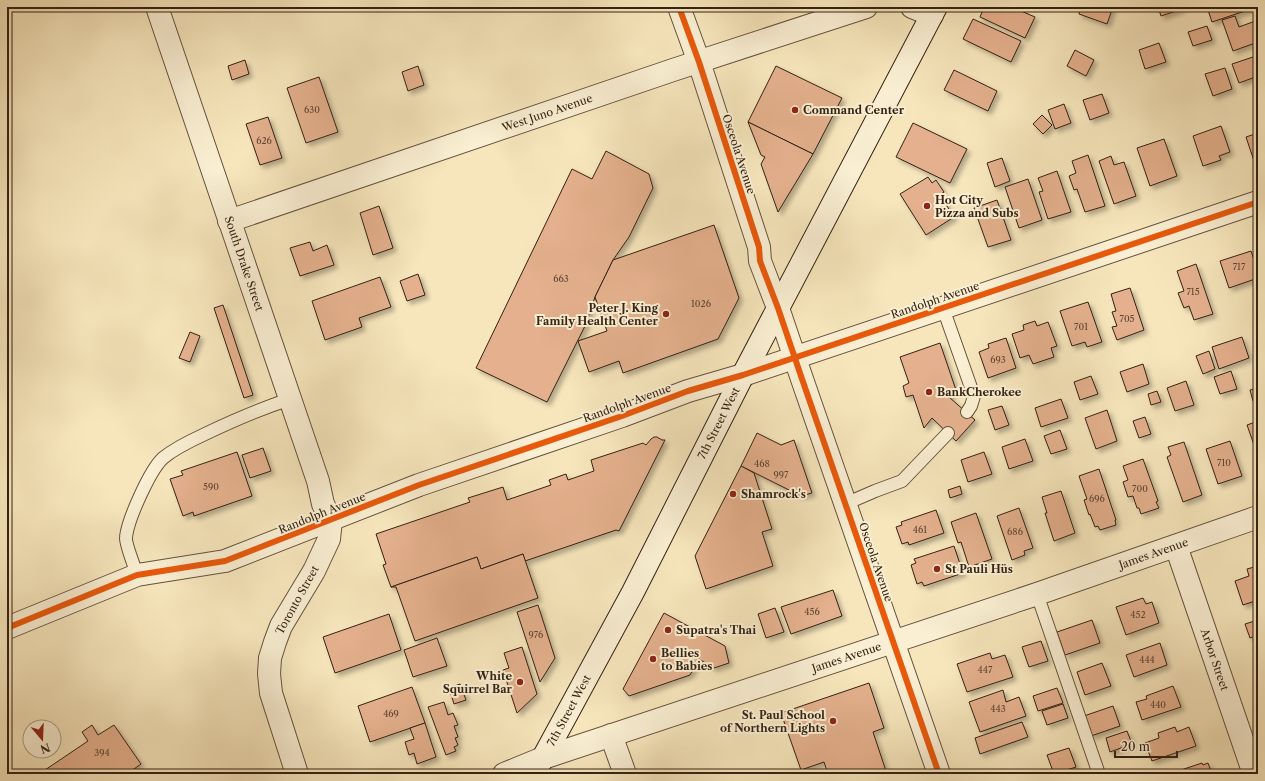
<svg xmlns="http://www.w3.org/2000/svg" width="1265" height="781" font-family="'Libre Caslon Text',serif">
<defs>
<filter id="shadow"><feDropShadow dx="3.5" dy="3.5" stdDeviation="2" flood-color="#0004"/></filter>
</defs>
<rect width="100%" height="100%" fill="#f7e6bc"/>
<filter id="stains"><feTurbulence type="fractalNoise" baseFrequency=".005" numOctaves="4"/><feColorMatrix values="0 0 0 0 .2 0 0 0 0 .09 0 0 0 0 .02 0 0 0 .5 -.17"/></filter>
<radialGradient id="worn" r=".72"><stop offset=".6" stop-color="#630" stop-opacity="0"/><stop offset="1" stop-color="#630" stop-opacity=".3"/></radialGradient>
<g fill="#e4b08d" stroke="#342214" filter="url(#shadow)">
<polygon points="984,7 1022,7 1021,11 1035,17 1025,38 980,17"/>
<polygon points="1081,7 1113,7 1107,24 1079,14"/>
<polygon points="1158,7 1181,7 1182,9 1161,16"/>
<polygon points="1207,7 1257,7 1212,22"/>
<polygon points="1235,16 1239,27 1258,20 1258,42 1233,51 1222,20"/>
<polygon points="973,19 1021,41 1011,62 963,39"/>
<polygon points="1207,26 1212,40 1193,46 1188,32"/>
<polygon points="1159,43 1166,62 1145,69 1139,50"/>
<polygon points="1075,50 1094,60 1086,76 1067,66"/>
<polygon points="1253,57 1258,71 1258,76 1239,83 1232,64"/>
<polygon points="245,60 249,74 232,80 228,66"/>
<polygon points="418,66 424,85 408,91 402,72"/>
<polygon points="776,66 842,98 813,154 748,122"/>
<polygon points="1225,68 1232,89 1213,96 1205,74"/>
<polygon points="954,70 997,91 988,111 944,90"/>
<polygon points="319,77 338,132 306,143 287,88"/>
<polygon points="1102,94 1109,113 1090,120 1083,100"/>
<polygon points="1064,104 1071,123 1055,129 1048,110"/>
<polygon points="1042,115 1052,125 1043,134 1033,124"/>
<polygon points="268,117 282,158 260,165 246,124"/>
<polygon points="748,122 813,154 778,212 761,164 765,157 761,155"/>
<polygon points="913,123 967,149 950,183 896,157"/>
<polygon points="1221,126 1230,152 1219,156 1221,160 1203,166 1193,136"/>
<polygon points="1258,133 1258,160 1254,161 1246,137"/>
<polygon points="1164,139 1177,176 1150,186 1137,148"/>
<polygon points="606,151 649,174 653,188 629,237 613,260 595,297 585,326 547,402 476,368 572,169 592,179"/>
<polygon points="1088,155 1105,206 1085,212 1077,189 1074,190 1069,176 1076,173 1072,161"/>
<polygon points="1111,156 1114,165 1124,162 1136,196 1114,204 1099,161"/>
<polygon points="1002,158 1010,181 995,187 987,163"/>
<polygon points="1057,171 1071,212 1048,219 1039,192 1043,191 1038,178"/>
<polygon points="928,177 932,183 936,180 944,192 940,195 954,217 926,235 900,194"/>
<polygon points="1028,179 1042,220 1019,228 1005,187"/>
<polygon points="997,200 1011,240 988,247 974,208"/>
<polygon points="379,206 393,248 373,255 360,213"/>
<polygon points="714,225 739,298 718,339 623,373 619,361 589,372 578,341 607,331 595,297 613,260"/>
<polygon points="310,242 313,251 327,245 334,265 300,276 290,248"/>
<polygon points="1251,251 1258,272 1258,278 1229,288 1220,261"/>
<polygon points="1196,264 1213,314 1194,320 1189,306 1184,308 1178,293 1184,291 1177,271"/>
<polygon points="418,274 425,295 407,301 400,281"/>
<polygon points="380,277 391,307 359,318 362,327 325,340 312,301"/>
<polygon points="1130,288 1144,330 1117,340 1112,327 1117,326 1112,312 1116,311 1111,294"/>
<polygon points="1088,302 1102,342 1087,347 1085,342 1072,346 1060,311"/>
<polygon points="223,305 253,395 244,398 214,308"/>
<polygon points="1035,321 1037,326 1048,322 1057,346 1051,348 1054,357 1033,364 1029,355 1020,358 1012,334 1024,330 1023,325"/>
<polygon points="190,332 200,336 190,362 179,358"/>
<polygon points="1242,337 1249,358 1219,369 1212,347"/>
<polygon points="1006,338 1016,368 988,378 979,352 989,348 988,344"/>
<polygon points="940,343 956,390 949,397 975,420 956,441 932,418 924,428 913,395 906,397 903,386 909,383 900,357"/>
<polygon points="1209,351 1215,369 1203,374 1196,356"/>
<polygon points="1143,364 1149,384 1127,392 1120,372"/>
<polygon points="1231,371 1237,389 1220,394 1214,377"/>
<polygon points="1091,376 1098,394 1080,400 1074,382"/>
<polygon points="1186,381 1194,405 1175,411 1167,388"/>
<polygon points="1258,388 1258,399 1253,401 1250,390"/>
<polygon points="1157,391 1161,402 1151,405 1148,394"/>
<polygon points="1061,399 1068,418 1041,427 1035,408"/>
<polygon points="1002,406 1009,425 995,430 988,410"/>
<polygon points="1107,410 1117,441 1096,449 1085,418"/>
<polygon points="1145,417 1151,434 1139,438 1133,421"/>
<polygon points="1258,421 1258,456 1247,425"/>
<polygon points="1060,430 1067,449 1051,454 1044,436"/>
<polygon points="757,433 781,445 794,440 812,493 801,496 741,466"/>
<polygon points="654,437 657,437 662,440 665,440 619,531 616,530 525,561 523,554 481,569 477,557 391,587 383,565 386,564 376,534 470,502 468,498 503,487 507,500 551,485 549,480 566,474 568,480 594,471 591,460 643,443 646,445 651,439"/>
<polygon points="1025,439 1033,461 1009,469 1002,447"/>
<polygon points="1230,441 1242,476 1218,484 1206,449"/>
<polygon points="1184,442 1202,495 1183,502 1167,457 1171,455 1168,447"/>
<polygon points="263,448 271,471 250,478 242,455"/>
<polygon points="237,452 252,496 194,516 193,512 183,516 170,479 183,475 181,471"/>
<polygon points="984,452 992,474 968,482 961,460"/>
<polygon points="1143,459 1158,501 1156,502 1159,508 1141,514 1139,508 1137,508 1133,496 1128,497 1123,482 1128,480 1123,466"/>
<polygon points="741,466 754,473 772,529 762,532 773,566 706,589 695,556"/>
<polygon points="1099,469 1116,520 1115,520 1116,525 1100,530 1098,526 1095,527 1090,514 1089,515 1084,500 1087,499 1079,476"/>
<polygon points="960,486 962,494 950,498 948,490"/>
<polygon points="1061,491 1075,533 1054,541 1045,513 1047,513 1042,497"/>
<polygon points="1019,508 1033,548 1024,551 1025,555 1012,560 997,516"/>
<polygon points="936,510 944,533 909,545 908,542 902,544 896,527 902,525 901,522"/>
<polygon points="976,513 992,559 969,567 961,542 958,543 951,522"/>
<polygon points="954,546 963,573 924,586 922,582 917,584 911,565 916,563 914,559"/>
<polygon points="523,554 538,598 415,641 396,587 391,587 477,557 481,569"/>
<polygon points="1258,566 1258,600 1243,605 1235,581 1249,576 1247,569"/>
<polygon points="833,590 842,616 791,634 781,607"/>
<polygon points="1143,598 1146,604 1152,602 1159,623 1126,635 1116,607"/>
<polygon points="538,605 555,658 540,682 517,612"/>
<polygon points="775,608 784,632 766,638 758,614"/>
<polygon points="664,613 725,646 729,663 714,668 699,659 690,675 629,696 623,689"/>
<polygon points="389,614 401,650 335,673 323,637"/>
<polygon points="1092,620 1100,643 1065,655 1057,632"/>
<polygon points="1258,620 1258,635 1250,638 1245,624"/>
<polygon points="437,638 447,666 413,677 404,650"/>
<polygon points="1041,641 1048,661 1029,667 1022,647"/>
<polygon points="1160,643 1167,665 1134,677 1126,655"/>
<polygon points="522,647 537,694 517,713 503,670 509,668 504,653"/>
<polygon points="990,653 992,659 1005,655 1013,677 967,692 957,664"/>
<polygon points="1102,663 1111,686 1085,695 1077,672"/>
<polygon points="869,683 884,728 873,732 887,774 828,774 824,762 801,770 781,713"/>
<polygon points="460,684 466,700 454,704 449,688"/>
<polygon points="1173,686 1181,707 1142,720 1136,702 1147,699 1146,696"/>
<polygon points="412,687 425,723 370,742 358,706"/>
<polygon points="1057,688 1063,703 1038,711 1033,696"/>
<polygon points="1003,690 1006,702 1019,697 1026,716 980,732 969,702"/>
<polygon points="444,702 448,715 453,713 458,725 454,726 458,737 455,738 458,745 454,747 456,751 446,755 428,707"/>
<polygon points="1063,704 1068,718 1047,725 1042,711"/>
<polygon points="1113,706 1120,726 1091,736 1084,716"/>
<polygon points="1022,722 1028,737 980,754 975,738"/>
<polygon points="425,723 436,757 417,764 414,753 409,755 405,742 414,739 410,728"/>
<polygon points="92,725 98,735 114,725 141,764 127,774 39,774 88,741 82,732"/>
<polygon points="1175,727 1177,732 1189,727 1196,746 1152,761 1145,743 1159,738 1158,733"/>
<polygon points="1127,731 1132,744 1110,752 1106,738"/>
<polygon points="1069,748 1076,767 1054,774 1047,755"/>
<polygon points="1202,763 1203,765 1208,763 1212,774 1169,774"/>
</g>
<g fill="none" stroke-linecap="round" stroke-linejoin="round">
<g stroke="#65533e" stroke-width="14">
<g id="service">
<polyline points="943,308 974,396 971,406 967,412"/>
<polyline points="845,504 875,491 902,481 948,433"/>
<path d="M137,575C135,567 125,544 126,537C128,519 150,470 163,458C174,449 190,441 203,435C232,421 260,409 290,399"/>
<polyline points="1037,594 1099,774"/>
</g>
</g>
<g stroke="#65533e" stroke-width="24">
<g id="minor">
<path id="s1" d="M157,7L318,481L323,504L331,520L329,539L314,571L281,626L275,642L270,658L269,674L271,693L297,774"/>
<polyline points="679,7 699,62 759,247 760,261 778,308 802,379 939,774"/>
<polyline points="912,7 932,15"/>
<path id="s2" d="M229,221L673,70L866,7"/>
<path id="s3" d="M1176,546L1254,774"/>
<polyline points="611,735 625,774"/>
<path id="s4" d="M504,774L543,758L1037,594L1258,517"/>
</g>
</g>
<g stroke="#65533e" stroke-width="24">
<polyline id="tertiary" points="7,628 137,575 225,561 419,485 622,416 688,391 743,375 1258,202"/>
</g>
<g stroke="#342214" stroke-width="24">
<g id="secondary">
<path id="s5" d="M533,774L543,758L633,592L743,375L936,7"/>
</g>
</g>
<use href="#service" stroke="#faefd3" stroke-width="12"/>
<use href="#minor" stroke="#faefd3" stroke-width="22"/>
<use href="#tertiary" stroke="#faefd3" stroke-width="22"/>
<use href="#secondary" stroke="#faefd3" stroke-width="22"/>
<g stroke="#faefd3" stroke-width="8">
<g id="cycleway">
<polyline points="679,7 699,62 759,247 760,261 778,308 802,379 939,774"/>
<polyline points="7,628 137,575 225,561 419,485 622,416 688,391 743,375 1258,202"/>
</g>
</g>
<use href="#cycleway" stroke="#e8590c" stroke-width="6"/>
</g>
<g fill="#8f2418" stroke="#faefd3" stroke-width="1.5">
<circle cx="795" cy="110" r="4"/>
<circle cx="927" cy="206" r="4"/>
<circle cx="666" cy="314" r="4"/>
<circle cx="929" cy="392" r="4"/>
<circle cx="733" cy="494" r="4"/>
<circle cx="937" cy="569" r="4"/>
<circle cx="668" cy="630" r="4"/>
<circle cx="653" cy="659" r="4"/>
<circle cx="520" cy="682" r="4"/>
<circle cx="833" cy="721" r="4"/>
</g>
<g text-anchor="middle" stroke-width="4" stroke-linejoin="round" paint-order="stroke">
<g font-size="9" fill="#604632">
<text x="312" y="113">630</text>
<text x="264" y="144">626</text>
<text x="1239" y="270">717</text>
<text x="561" y="282">663</text>
<text x="1193" y="295">715</text>
<text x="701" y="307">1026</text>
<text x="1127" y="322">705</text>
<text x="1081" y="330">701</text>
<text x="998" y="363">693</text>
<text x="1224" y="466">710</text>
<text x="762" y="467">468</text>
<text x="781" y="478">997</text>
<text x="211" y="490">590</text>
<text x="1140" y="492">700</text>
<text x="1097" y="502">696</text>
<text x="920" y="533">461</text>
<text x="1015" y="535">686</text>
<text x="812" y="615">456</text>
<text x="1138" y="618">452</text>
<text x="536" y="638">976</text>
<text x="1147" y="663">444</text>
<text x="985" y="673">447</text>
<text x="1158" y="708">440</text>
<text x="998" y="712">443</text>
<text x="391" y="717">469</text>
<text x="102" y="756">394</text>
</g>
<g font-size="11" font-weight="bold" fill="#342214" stroke="#faefd3" text-anchor="start">
<text x="803" y="114">Command Center</text>
<text x="935" y="204">Hot City<tspan x="935" dy="13">Pizza and Subs</tspan></text>
<text x="658" y="312" text-anchor="end">Peter J. King<tspan x="658" dy="13">Family Health Center</tspan></text>
<text x="937" y="396">BankCherokee</text>
<text x="741" y="498">Shamrock's</text>
<text x="945" y="573">St Pauli Hüs</text>
<text x="676" y="634">Supatra's Thai</text>
<text x="661" y="657">Bellies<tspan x="661" dy="13">to Babies</tspan></text>
<text x="512" y="680" text-anchor="end">White<tspan x="512" dy="13">Squirrel Bar</tspan></text>
<text x="825" y="719" text-anchor="end">St. Paul School<tspan x="825" dy="13">of Northern Lights</tspan></text>
</g>
<g font-size="11" fill="#342214" stroke="#faefd3">
<text dy="4" stroke="none"><textPath href="#s2" startOffset="336">West Juno Avenue</textPath></text>
<text transform="translate(739 154) rotate(72)" y="4">Osceola Avenue</text>
<text dy="4" stroke="none"><textPath href="#s1" startOffset="271">South Drake Street</textPath></text>
<text transform="translate(935 300) rotate(-19)" y="4">Randolph Avenue</text>
<text transform="translate(627 403) rotate(-20)" y="4">Randolph Avenue</text>
<text dy="4" stroke="none"><textPath href="#s5" startOffset="397">7th Street West</textPath></text>
<text transform="translate(322 513) rotate(-22)" y="4">Randolph Avenue</text>
<text dy="4" stroke="none"><textPath href="#s4" startOffset="686">James Avenue</textPath></text>
<text transform="translate(876 562) rotate(71)" y="4">Osceola Avenue</text>
<text transform="translate(297 600) rotate(-61)" y="4">Toronto Street</text>
<text dy="4" stroke="none"><textPath href="#s4" startOffset="362">James Avenue</textPath></text>
<text dy="4" stroke="none"><textPath href="#s3" startOffset="120">Arbor Street</textPath></text>
<text dy="4" stroke="none"><textPath href="#s5" startOffset="73">7th Street West</textPath></text>
</g>
</g>
<rect width="1265" height="781" fill="none" stroke="#f7e6bc" stroke-width="24"/>
<rect x="8" y="8" width="1249" height="765" fill="none" stroke="#342214" stroke-width="2"/>
<rect x="12" y="12" width="1241" height="757" fill="none" stroke="#342214"/>
<g transform="translate(42 739) rotate(161)"><circle r="19" fill="#faefd3" stroke="#ab9d87"/>
<path d="M0-3L7 15L0 10L-7 15Z" fill="#8f2418"/>
<text y="-6" font-size="11" font-weight="bold" text-anchor="middle" fill="#342214">N</text>
</g>
<path d="M1115 751v6h62v-6" fill="none" stroke="#342214" stroke-width="2"/>
<text x="1121" y="751" font-size="12" fill="#342214" stroke="#faefd3" stroke-width="3" paint-order="stroke">20 m</text>
<rect width="100%" height="100%" filter="url(#stains)"/>
<rect width="100%" height="100%" fill="url(#worn)"/>
</svg>
